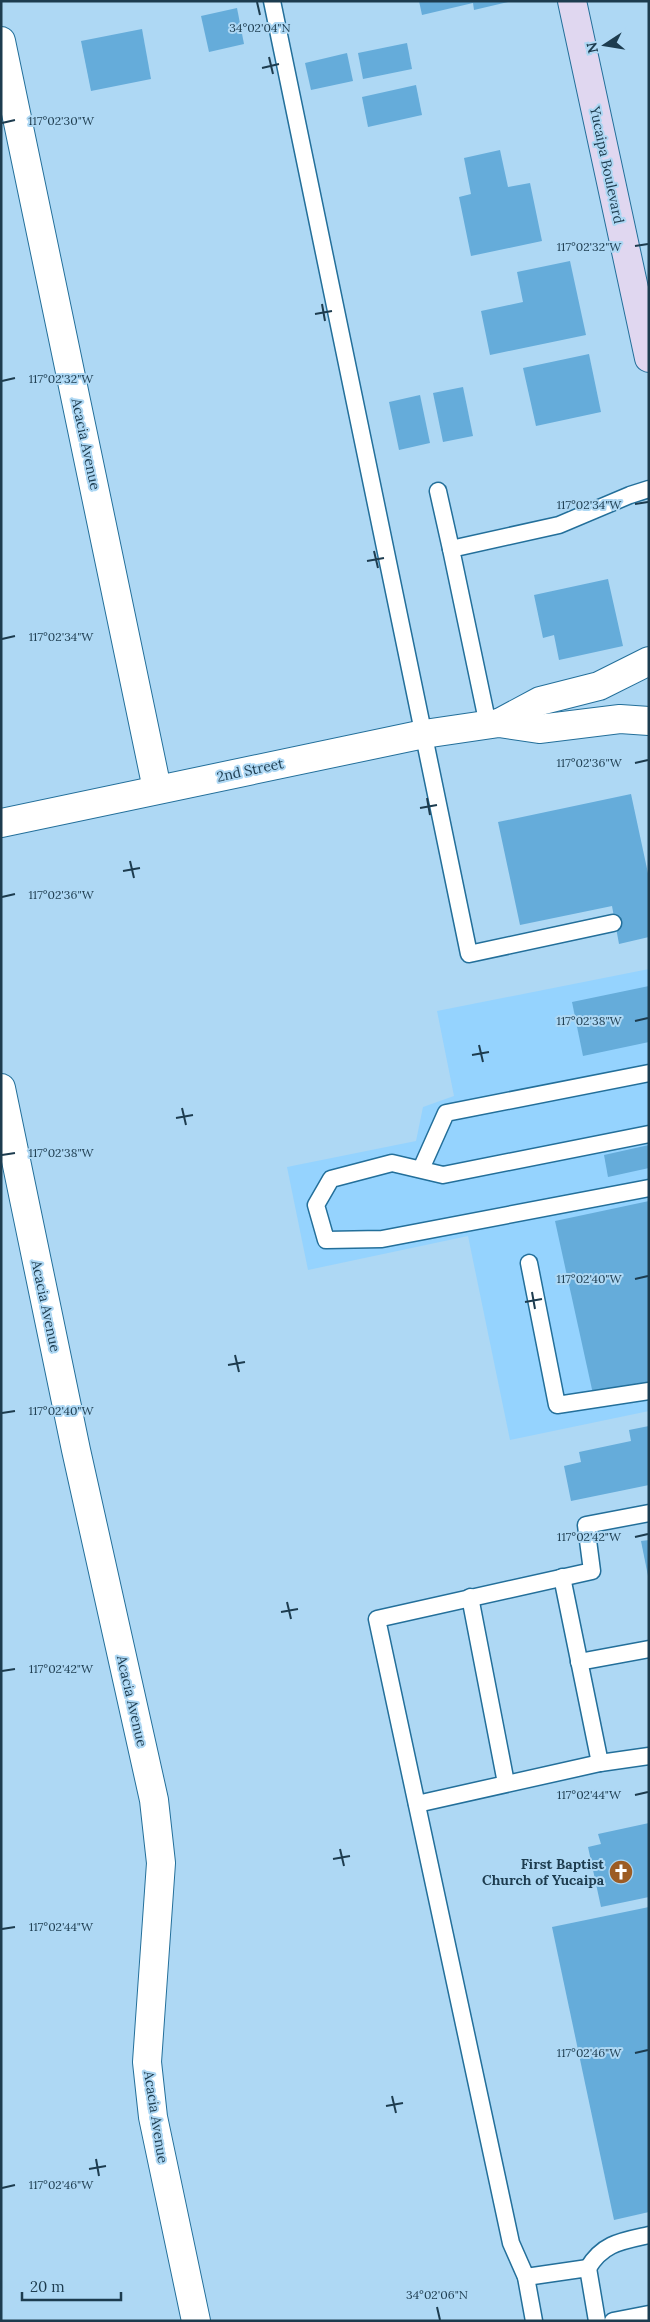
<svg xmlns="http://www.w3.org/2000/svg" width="650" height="2322" font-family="Lora,serif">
<rect width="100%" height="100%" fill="#aed8f4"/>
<polygon fill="#95d3fe" points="649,969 649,1411 510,1440 468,1236 308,1270 287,1167 416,1141 423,1107 454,1096 437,1011"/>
<g fill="#65acda">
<polygon points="419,1 508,1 508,2 474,10 473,3 422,15"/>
<polygon points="237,8 244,44 209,52 201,16"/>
<polygon points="142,29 151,79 91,91 81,41"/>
<polygon points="407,43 412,69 363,79 358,53"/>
<polygon points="347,53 353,81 311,90 305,63"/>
<polygon points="416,85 422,115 368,127 362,97"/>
<polygon points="500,150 508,187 530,183 542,241 471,256 459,197 471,194 464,158"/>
<polygon points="570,261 586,335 490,355 481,311 523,302 517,272"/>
<polygon points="589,354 601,412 536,426 523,368"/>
<polygon points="463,387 473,436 443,442 433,393"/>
<polygon points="420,395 430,443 399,450 389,402"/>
<polygon points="608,579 623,646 559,660 554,635 543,638 534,595"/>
<polygon points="631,794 649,878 649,937 619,944 612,906 520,925 498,822"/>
<polygon points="649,986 649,1042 583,1056 572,1002"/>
<polygon points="649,1145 649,1168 608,1177 604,1155"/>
<polygon points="649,1201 649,1382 593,1394 555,1221"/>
<polygon points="649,1426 649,1485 571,1501 564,1466 581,1462 579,1452 631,1441 629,1430"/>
<polygon points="649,1540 649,1576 648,1576 641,1541"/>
<polygon points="649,1823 649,1897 601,1907 588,1847 601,1844 598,1834"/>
<polygon points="649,1907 649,2212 614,2220 552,1927"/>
</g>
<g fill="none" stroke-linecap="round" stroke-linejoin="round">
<g stroke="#236f9a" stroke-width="19">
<g id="service">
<polyline points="272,1 469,954 613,923"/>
<polyline points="438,491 451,549"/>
<polyline points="488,725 451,549 559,525 630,495 649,489"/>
<polyline points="649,1134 443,1175 392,1163 331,1179 316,1205 326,1240 382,1239 649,1188"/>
<polyline points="421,1169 446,1113 649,1073"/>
<polyline points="529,1263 557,1405 649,1391"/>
<polyline points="562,1577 600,1763"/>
<polyline points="470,1597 506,1783"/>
<polyline points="579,1662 649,1649"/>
<polyline points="417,1804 600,1763 649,1756"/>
<path d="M588,2268C603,2243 622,2241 649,2235"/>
<polyline points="526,2277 588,2268 597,2321"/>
<polyline points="534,2321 526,2277 511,2243 377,1619 592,1571 586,1525 649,1513"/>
<polyline points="613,2321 649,2314"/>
</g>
</g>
<g stroke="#236f9a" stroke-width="30">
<g id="minor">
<polyline points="1,41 157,789"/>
<polyline points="499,723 540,701 599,686 649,661"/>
<polyline points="1,823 424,734 499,723 539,729 620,719 649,721"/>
<polyline points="1,1088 76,1450 154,1800 161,1863 147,2062 153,2117 196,2321"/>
</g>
</g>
<g stroke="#236f9a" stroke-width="30">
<polyline id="secondary" points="572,1 649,358"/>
</g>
<use href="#service" stroke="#fff" stroke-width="16"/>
<use href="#minor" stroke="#fff" stroke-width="28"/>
<use href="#secondary" stroke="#e0d7f0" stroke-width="28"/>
</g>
<path fill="none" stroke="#1d3c4f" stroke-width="2" d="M257,2L260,15M269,57L273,74M262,68L279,64M2,123L15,120M635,246L648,244M322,304L325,321M315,314L332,311M2,381L15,378M635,504L648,502M374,551L378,568M367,561L384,558M2,639L15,636M635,763L648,760M427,798L430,815M420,808L437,805M130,861L134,878M123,871L140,868M2,897L15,894M635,1021L648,1018M479,1045L483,1062M472,1055L489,1052M182,1108L186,1125M176,1118L193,1115M2,1155L15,1153M635,1279L648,1276M532,1292L535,1309M525,1302L542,1299M235,1355L239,1372M228,1365L245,1362M2,1413L15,1411M635,1537L648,1534M287,1602L291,1619M281,1612L298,1609M2,1671L15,1669M635,1795L648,1792M340,1849L344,1866M333,1859L350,1856M2,1929L15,1927M635,2053L648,2050M392,2096L396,2113M386,2106L403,2103M96,2159L99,2176M89,2169L106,2166M2,2188L15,2185M437,2307L440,2320"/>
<defs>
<g id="church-disc" transform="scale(1.25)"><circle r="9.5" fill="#9c5c24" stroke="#aed8f4"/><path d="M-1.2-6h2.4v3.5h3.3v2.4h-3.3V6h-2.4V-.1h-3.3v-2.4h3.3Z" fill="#fff"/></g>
</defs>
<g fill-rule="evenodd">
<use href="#church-disc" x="621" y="1872"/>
</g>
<g text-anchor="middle" stroke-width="4" stroke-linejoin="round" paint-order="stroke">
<g font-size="14" fill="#1d3c4f" stroke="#aed8f4">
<text transform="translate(607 165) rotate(78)" y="5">Yucaipa Boulevard</text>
<text transform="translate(86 444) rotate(78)" y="5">Acacia Avenue</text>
<text transform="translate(250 770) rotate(-12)" y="5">2nd Street</text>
<text transform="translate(46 1306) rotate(78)" y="5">Acacia Avenue</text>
<text transform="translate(132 1701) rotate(77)" y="5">Acacia Avenue</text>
<text transform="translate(156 2117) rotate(81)" y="5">Acacia Avenue</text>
</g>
<g font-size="14" font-weight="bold" fill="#1d3c4f" stroke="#aed8f4" text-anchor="end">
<text x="604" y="1869">First Baptist<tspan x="604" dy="16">Church of Yucaipa</tspan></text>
</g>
</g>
<g font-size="12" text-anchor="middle" fill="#1d3c4f" stroke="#aed8f4" stroke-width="4" stroke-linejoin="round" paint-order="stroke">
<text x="260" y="32">34°02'04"N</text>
<text x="61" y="125">117°02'30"W</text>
<text x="589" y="251">117°02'32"W</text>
<text x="61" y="383">117°02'32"W</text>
<text x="589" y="509">117°02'34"W</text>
<text x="61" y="641">117°02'34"W</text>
<text x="589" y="767">117°02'36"W</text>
<text x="61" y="899">117°02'36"W</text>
<text x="589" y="1025">117°02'38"W</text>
<text x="61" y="1157">117°02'38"W</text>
<text x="589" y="1283">117°02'40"W</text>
<text x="61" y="1415">117°02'40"W</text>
<text x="589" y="1541">117°02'42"W</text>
<text x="61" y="1673">117°02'42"W</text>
<text x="589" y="1799">117°02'44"W</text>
<text x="61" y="1931">117°02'44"W</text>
<text x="589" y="2057">117°02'46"W</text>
<text x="61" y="2189">117°02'46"W</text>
<text x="437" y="2299">34°02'06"N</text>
</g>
<rect width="650" height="2322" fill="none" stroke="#1d3c4f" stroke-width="5"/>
<g transform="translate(605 45) rotate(258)" stroke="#aed8f4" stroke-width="4" paint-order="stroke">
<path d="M0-4L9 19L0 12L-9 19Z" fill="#1d3c4f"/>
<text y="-8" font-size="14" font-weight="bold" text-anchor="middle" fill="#1d3c4f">N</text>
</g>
<path d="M22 2292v8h99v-8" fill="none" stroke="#1d3c4f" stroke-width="2.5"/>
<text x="30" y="2292" font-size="15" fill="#1d3c4f" stroke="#aed8f4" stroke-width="4" paint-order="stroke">20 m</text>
</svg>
